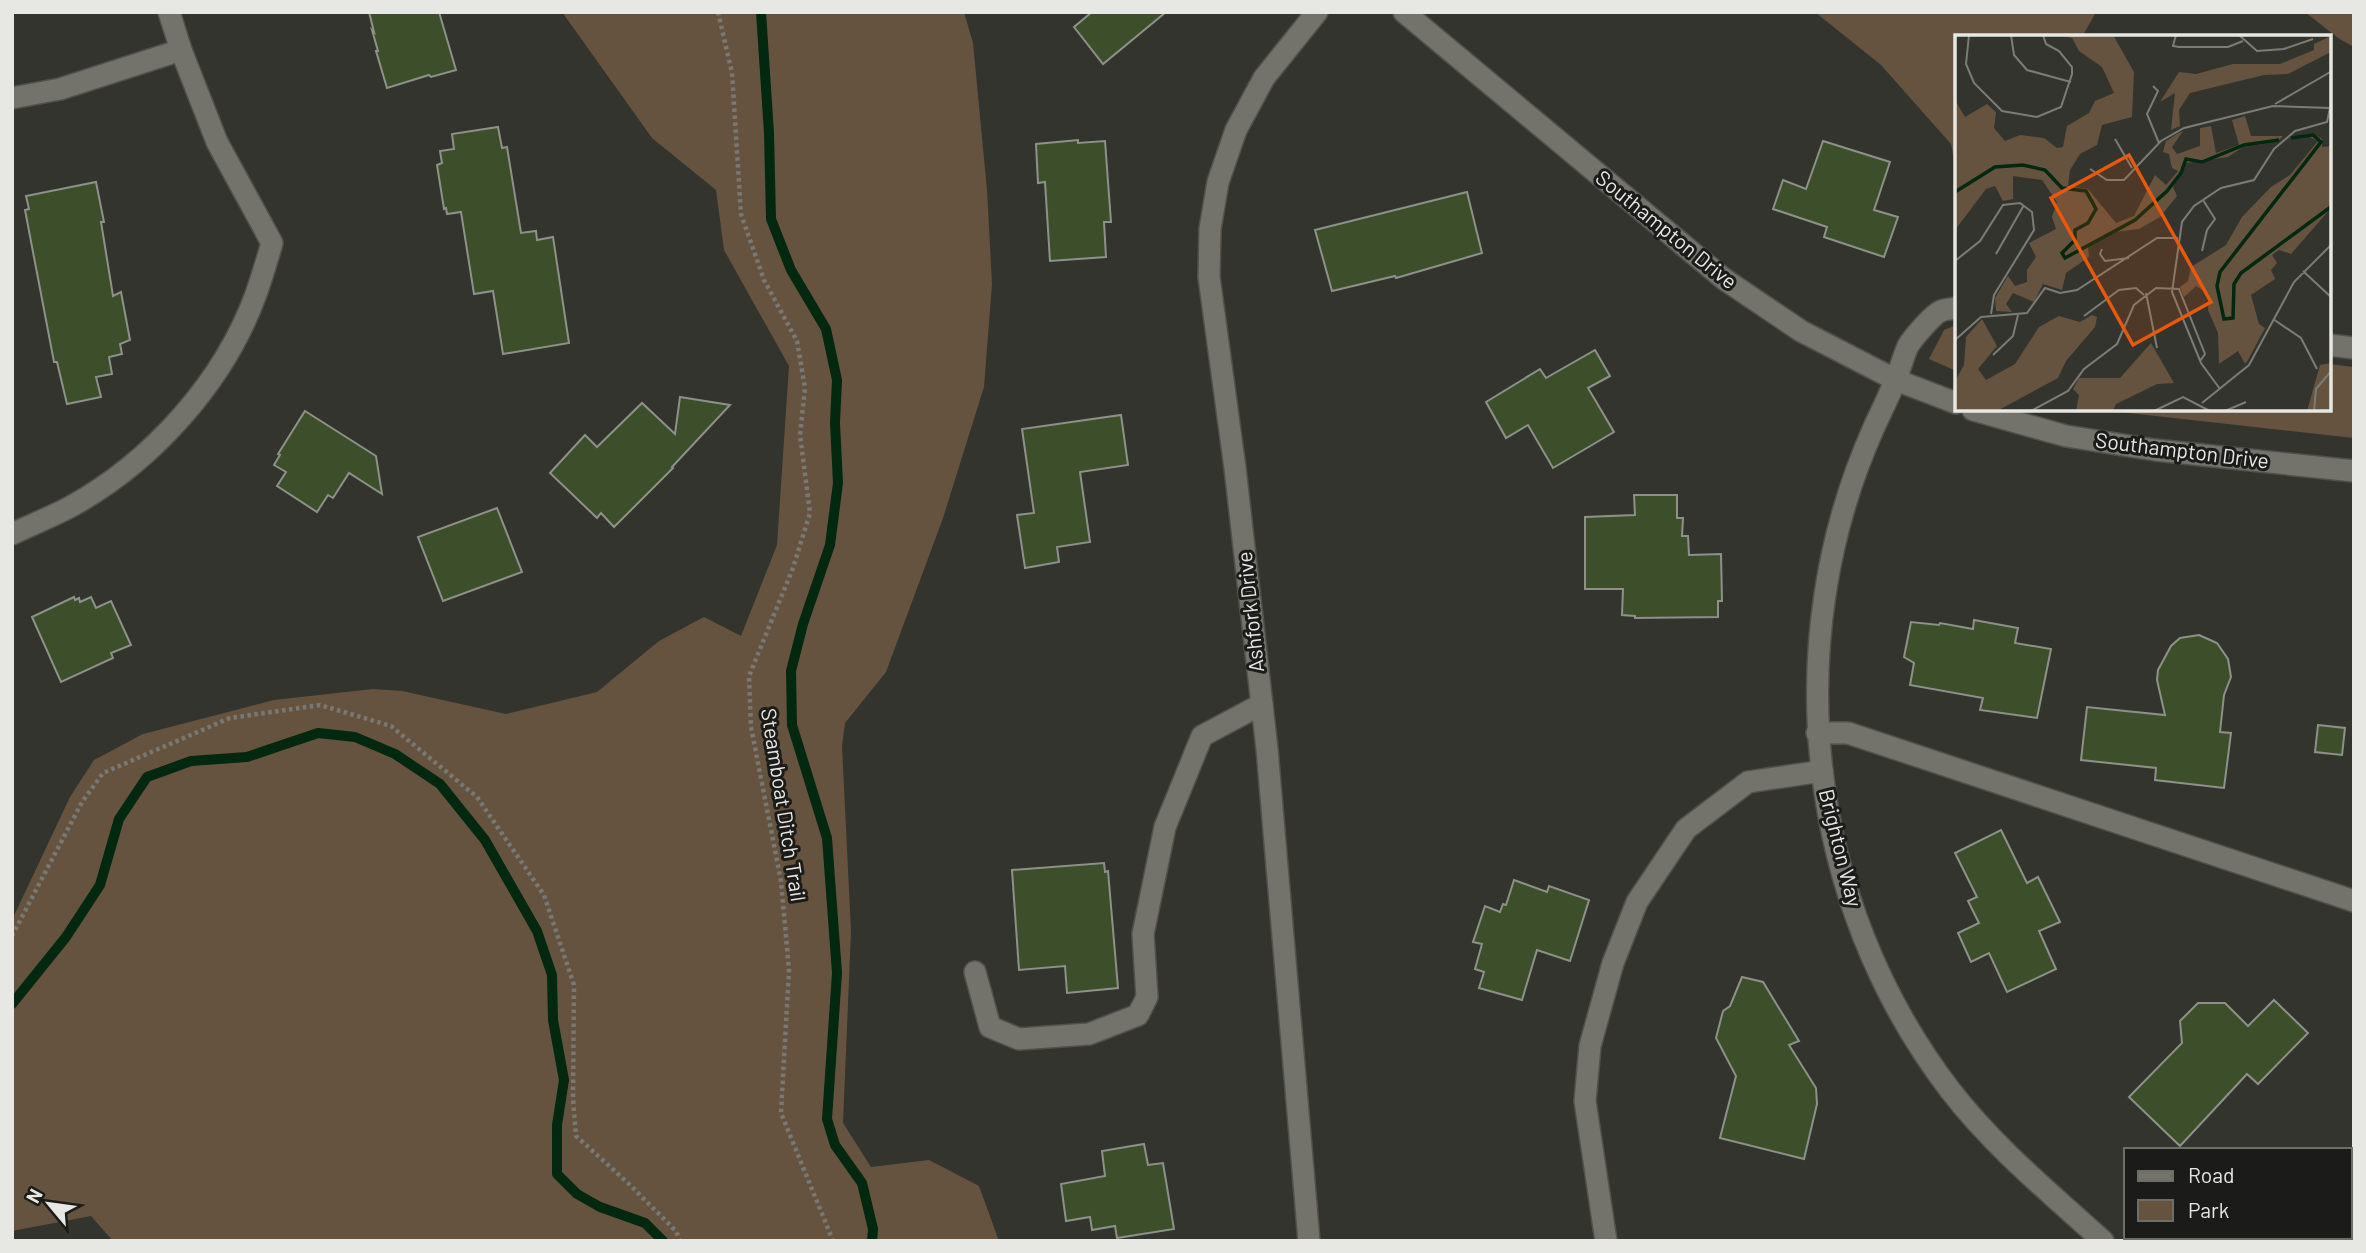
<svg xmlns="http://www.w3.org/2000/svg" width="2366" height="1253" font-family="Barlow,sans-serif">
<rect width="100%" height="100%" fill="#33342e"/>
<g fill="#66533f">
<polygon points="562,12 964,12 973,43 987,190 992,284 984,387 943,518 886,672 845,723 842,746 851,931 843,1123 871,1167 929,1160 979,1186 999,1241 113,1241 91,1216 12,1231 12,920 70,797 94,760 143,734 274,700 373,689 402,691 506,714 597,692 659,641 704,617 741,636 777,545 789,366 724,250 716,190 652,138"/>
<polygon points="1815,12 2096,12 2082,37 1956,37 1956,171 1951,144 1881,65"/>
<polygon points="2305,12 2354,12 2354,47 2338,38"/>
<polygon points="1956,325 1956,371 1929,359 1944,330"/>
<polygon points="2329,364 2354,367 2354,438 2102,410 2329,410"/>
</g>
<g fill="none" stroke-linecap="round" stroke-linejoin="round">
<g stroke="#022910" stroke-width="10">
<polyline points="761,12 769,133 771,219 791,270 826,329 837,380 835,423 838,483 830,545 803,624 791,671 792,725 827,838 837,973 827,1119 835,1145 862,1183 873,1229 872,1241"/>
<polyline points="12,1004 66,937 100,885 119,819 147,777 191,761 247,757 318,733 355,737 395,754 440,784 485,840 537,931 552,975 553,1020 564,1080 557,1125 557,1174 577,1194 600,1207 645,1223 663,1241"/>
</g>
</g>
<g fill="#3c4f2a" stroke="#8d918a" stroke-width="2">
<polygon points="369,12 439,12 456,70 431,77 429,75 387,88 376,51 378,51 372,30 374,32"/>
<polygon points="1092,12 1166,12 1103,64 1074,27"/>
<polygon points="498,127 502,148 507,147 521,233 536,231 537,240 553,237 569,343 503,354 493,291 474,294 461,212 447,214 446,208 444,209 437,165 442,163 440,151 454,149 452,134"/>
<polygon points="1078,140 1078,143 1105,141 1111,222 1104,222 1106,257 1050,261 1045,182 1038,183 1036,144"/>
<polygon points="1823,141 1890,162 1874,210 1898,217 1884,257 1824,237 1827,227 1773,209 1783,180 1806,189"/>
<polygon points="96,182 104,222 101,222 113,296 121,292 130,340 120,344 122,354 109,357 112,374 96,377 101,397 67,404 57,362 54,362 25,210 29,209 26,196"/>
<polygon points="1467,192 1482,253 1396,278 1395,276 1332,291 1315,230"/>
<polygon points="1595,350 1610,376 1588,388 1614,432 1553,468 1528,425 1506,438 1486,402 1540,369 1546,378"/>
<polygon points="680,397 730,405 672,467 673,468 614,527 601,513 597,518 550,473 585,435 597,447 642,403 675,434"/>
<polygon points="305,411 376,456 382,494 349,473 333,498 328,495 317,512 277,486 286,472 274,465 280,455 278,454"/>
<polygon points="1121,415 1128,465 1080,472 1090,542 1057,547 1059,562 1025,568 1017,515 1034,513 1022,429"/>
<polygon points="1634,495 1677,495 1677,518 1683,518 1682,536 1688,536 1689,555 1721,554 1722,601 1718,601 1718,617 1635,618 1635,616 1622,615 1623,589 1585,589 1585,517 1635,515"/>
<polygon points="497,508 522,572 443,601 418,537"/>
<polygon points="74,597 75,600 79,598 80,602 91,597 96,608 111,601 131,645 111,653 113,658 61,682 32,617"/>
<polygon points="1974,620 2018,628 2015,643 2051,649 2037,718 1980,710 1983,698 1910,685 1914,663 1904,657 1911,622 1939,625 1940,623 1973,629"/>
<polygon points="2199,635 2217,643 2228,659 2231,677 2224,695 2220,732 2231,733 2224,788 2155,780 2156,768 2081,760 2087,707 2165,715 2157,680 2158,670 2171,646 2180,638"/>
<polygon points="2318,725 2345,728 2342,755 2315,752"/>
<polygon points="2001,830 2027,883 2038,877 2060,922 2039,931 2056,969 2007,992 1989,953 1971,962 1958,933 1979,923 1968,901 1977,897 1955,853"/>
<polygon points="1104,863 1105,872 1108,871 1118,988 1067,993 1065,966 1019,970 1012,870"/>
<polygon points="1514,880 1547,892 1549,886 1589,900 1570,961 1537,950 1522,1000 1479,988 1484,972 1475,969 1482,944 1473,942 1485,906 1500,912 1503,904 1506,905"/>
<polygon points="1742,977 1763,982 1799,1041 1789,1045 1816,1088 1817,1104 1804,1159 1720,1138 1736,1076 1716,1038 1723,1011 1730,1006"/>
<polygon points="2274,1000 2308,1033 2258,1084 2247,1074 2180,1146 2129,1097 2182,1043 2180,1021 2198,1003 2225,1003 2248,1026"/>
<polygon points="1144,1144 1148,1165 1163,1163 1174,1229 1117,1238 1115,1226 1092,1230 1090,1217 1066,1221 1061,1184 1105,1176 1102,1151"/>
</g>
<g fill="none" stroke-linecap="round" stroke-linejoin="round">
<g stroke="#50514c" stroke-width="24">
<g id="minor">
<polyline points="1404,12 1724,279 1801,331 1896,380 1956,403"/>
<polyline points="12,98 60,89 181,50"/>
<path d="M1956,308C1952,309 1945,309 1941,311C1934,313 1912,339 1908,346C1903,357 1900,370 1895,381C1889,396 1882,410 1875,425C1777,641 1806,902 1950,1090C1994,1147 2050,1193 2103,1241"/>
<polyline points="2329,345 2354,348"/>
<polyline points="1973,410 2066,436 2155,450 2354,471"/>
<path d="M12,534C31,525 51,517 70,507C152,462 224,382 256,294C262,277 267,260 272,243L217,142L181,50L169,12"/>
<polyline points="1817,733 1848,733 2354,901"/>
<polyline points="975,972 990,1027 1019,1039 1089,1034 1138,1015 1147,997 1143,934 1165,827 1202,736 1262,704"/>
<polyline points="1309,1241 1267,749 1235,468 1209,277 1210,229 1218,182 1236,130 1264,78 1317,12"/>
<polyline points="1606,1241 1585,1101 1590,1046 1613,963 1637,902 1686,829 1748,782 1822,771"/>
</g>
</g>
<g stroke="#787874" stroke-width="4.5" stroke-dasharray="3.5 3.5" stroke-linecap="butt">
<polyline points="718,12 732,73 741,214 764,280 797,341 805,388 800,435 810,513 793,568 749,676 751,727 781,881 789,970 781,1113 833,1241"/>
<polyline points="12,936 82,802 103,773 230,718 320,705 391,726 477,797 544,895 574,985 573,1099 576,1136 627,1182 676,1231 680,1241"/>
</g>
<use href="#minor" stroke="#73736c" stroke-width="21"/>
</g>
<g text-anchor="middle" stroke-width="6" stroke-linejoin="round" paint-order="stroke">
<g font-size="21" fill="#e7e7e4" stroke="#1b1b19">
<text transform="translate(1666 230) rotate(39)" y="7">Southampton Drive</text>
<text transform="translate(2182 451) rotate(7)" y="7">Southampton Drive</text>
<text transform="translate(1251 612) rotate(-96)" y="7">Ashfork Drive</text>
<text transform="translate(783 805) rotate(81)" y="7">Steamboat Ditch Trail</text>
<text transform="translate(1840 848) rotate(76)" y="7">Brighton Way</text>
</g>
</g>
<g transform="translate(1955 35)">
<rect width="376" height="376" fill="#33342e"/>
<path d="M103,0H158L179,37L177,82L147,90L142,110L125,119L115,135L113,151L133,154L161,188L179,181L200,140L211,150L223,136L217,133L214,119L208,117L211,106L222,99L228,96L217,112L222,119L245,111V93L256,91L261,118L284,110L277,85L290,81L296,101H328L322,107L288,112L273,122L231,128L218,152L222,161L205,182L184,194L158,197L133,211L134,222L111,238L107,255L88,249L79,267L58,258L51,269L57,277L41,276L40,263L53,241L60,251L72,247V235L81,222L74,208L101,194L97,182L102,167L87,145L58,141V164L48,166L40,151L31,154L0,195V65L10,82L32,69L41,77L39,93L50,106L65,100L89,103L102,113L108,112L112,91L134,78L140,66L159,58L147,32L124,16L117,3ZM376,1V17L333,39L309,40L235,58L224,75L225,91L216,95L220,58L205,67L224,37L241,39L278,29H325L359,15V9ZM359,99L367,104V112L376,111V173L336,219L324,215L317,220L322,228L316,235L320,244L296,260L304,289L310,293L293,325L290,329L283,316L264,329L263,298L253,275L254,259L241,251L229,262L225,252L233,246L236,232L271,210L287,182L316,152L335,140L363,106L354,102L334,104ZM137,280L142,282L140,292L111,326L103,343L42,376H0V346L9,330L11,302L27,284L42,311L23,334L31,345L60,329L84,292L104,281L125,287ZM196,308L219,348L202,349L161,369L158,376H121L124,360L118,354L124,343H165ZM376,328V376H352L365,330Z" fill="#66533f"/>
<path fill="none" stroke="#022910" stroke-width="3.5" d="M336,103L358,100L366,107L265,237L262,251L269,284L278,283L279,249L286,238L377,171M0,157L40,132L68,130L90,135L107,153L131,156L141,174L133,188L120,195V205L107,218L110,223L180,185L212,156L226,138L231,124L247,127L289,110L324,105"/>
<path fill="none" stroke="#7b7c77" stroke-width="2" d="M14,0L11,29L19,48L47,76L82,82L106,72L117,39V32L104,16L91,9L88,0M56,0L59,20L72,35L116,47M221,0L218,11L224,12H273L288,6M284,0L302,16L329,14L358,4M198,51L203,56L192,79L204,108M320,69L377,36M160,104L177,133M135,134L152,145H169L206,106L229,93L318,71L375,73M147,214L145,219L150,226L174,223M247,216L252,195L260,184L248,165M41,219L69,170M0,226L25,206L48,170L65,168L77,177L79,195L39,260L36,279M348,236L377,263M191,258L202,313M129,281L164,255L181,253L189,260M318,284L346,303L362,334M0,305L26,282L72,278L90,253L105,258L122,255L202,203H223M38,320L58,301L63,280M265,354L246,328L217,257L227,187L239,171L266,153L299,145L319,114L340,96L372,87L375,73M247,368L294,330L339,247L377,209M76,376L113,356L129,334L162,309L179,270L201,253L224,254L250,319L245,326M199,376L228,362L255,376M270,376L291,367M359,376L361,354L377,335"/>
<path fill="#e8590c" fill-opacity="0.15" stroke="#e8590c" stroke-width="3.5" d="M174,120L256,267L178,310L96,163Z"/>
<rect width="376" height="376" fill="none" stroke="#e7e7e4" stroke-width="3.5"/>
</g>
<rect width="2366" height="1253" fill="none" stroke="#e7e7e4" stroke-width="28"/>
<rect x="2124" y="1148" width="228" height="91" fill="#1b1b19" stroke="#6d6d6a" stroke-width="2"/>
<rect x="2138" y="1171" width="35" height="10" fill="#73736c" stroke="#6d6d6a" stroke-width="2"/>
<text x="2188" y="1183" font-size="21" fill="#e7e7e4">Road</text>
<rect x="2138" y="1200" width="35" height="21" fill="#66533f" stroke="#6d6d6a" stroke-width="2"/>
<text x="2188" y="1218" font-size="21" fill="#e7e7e4">Park</text>
<g transform="translate(49 1204) rotate(299)" stroke="#1b1b19" stroke-width="5" paint-order="stroke">
<path d="M0-5L12 26L0 18L-12 26Z" fill="#e7e7e4"/>
<text y="-10" font-size="19" font-weight="bold" text-anchor="middle" fill="#e7e7e4">N</text>
</g>
</svg>
